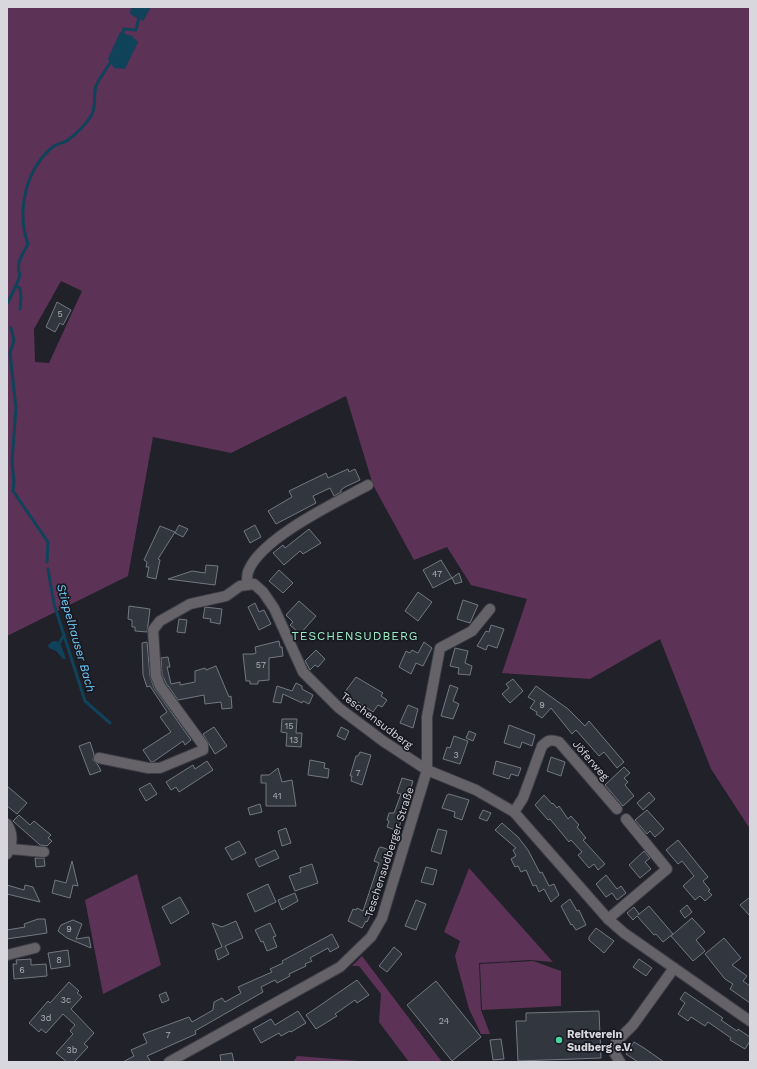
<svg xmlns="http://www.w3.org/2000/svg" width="757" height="1069" font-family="'Work Sans',sans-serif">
<rect width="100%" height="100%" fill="#21212a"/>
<g fill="#5c3256" fill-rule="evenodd">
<path d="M7,7H750V829L711,769L660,639L590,679L502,673L527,599L471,585L447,547L414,560L373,485L346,396L231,453L153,437L128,576L7,636ZM61,281L82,291L49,363L35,362L34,329Z"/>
<polygon points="469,868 553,962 530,960 479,963 481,1010 490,1034 481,1034 469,1009 458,968 455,956 460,941 444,932"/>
<polygon points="137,874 161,965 103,994 85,900"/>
<polygon points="362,956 442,1062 409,1062 379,1022 381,994 359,966 352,966"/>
<polygon points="533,961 561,971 561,1006 482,1010 480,964"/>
<polygon points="297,1056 372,1062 293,1062"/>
</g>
<g fill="#10425a">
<polygon points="131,7 151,7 143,21 130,14"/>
<polygon points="120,32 132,36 138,42 125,69 114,68 108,59"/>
<polygon points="53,641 60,642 66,659 63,659 56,651 49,648 48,645"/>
</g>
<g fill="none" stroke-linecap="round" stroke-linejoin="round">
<g stroke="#10425a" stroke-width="3">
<polyline points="122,35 124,29 136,30 139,17"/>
<polyline points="7,304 16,286"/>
<path d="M20,309L21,297L20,288L16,286L20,275C15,263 23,254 28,244C16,210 26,168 54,146C59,143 64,143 68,140C76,134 86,124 91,116C97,106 93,95 96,86C100,76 108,68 112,59"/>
<polyline points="11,328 14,340 10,353 16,408 12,462 14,482 13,491 48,542 47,562"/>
<polyline points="48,569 54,604 85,701 110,723"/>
<polyline points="60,642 64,635"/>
</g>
</g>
<g fill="#32373f" stroke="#727881">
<polygon points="57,302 71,310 63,325 60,323 55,332 46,327"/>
<polygon points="348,469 349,472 355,469 360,480 345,487 341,490 341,492 334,496 330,488 313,496 316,503 276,524 268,511 292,497 289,491 326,473 328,478"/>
<polygon points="179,525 188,529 183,537 175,533"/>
<polygon points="255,525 261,537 250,543 244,531"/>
<polygon points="160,526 175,532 158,559 160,560 156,579 147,577 149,567 146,567 147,562 144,560"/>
<polygon points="309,529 321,543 303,554 300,551 284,565 273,553 283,545 285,548"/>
<polygon points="441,560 452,578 433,588 423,570"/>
<polygon points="206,565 218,566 215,585 168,579 192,571 205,573"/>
<polygon points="279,570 293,583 283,593 269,581"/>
<polygon points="459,573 462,582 455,584 452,578"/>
<polygon points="418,592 432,602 418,621 405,611"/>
<polygon points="463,600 478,605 470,623 457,619"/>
<polygon points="299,601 316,616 300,634 290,625 293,622 286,615"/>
<polygon points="255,603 259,612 264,610 271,624 259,630 248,607"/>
<polygon points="129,606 150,609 147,632 135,631 135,627 132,627 132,620 128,619"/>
<polygon points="205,607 222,609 220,624 210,622 211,619 203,618"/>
<polygon points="179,619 187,620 185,633 177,632"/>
<polygon points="491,625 504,629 497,648 488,645 486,650 477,646 486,631 489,632"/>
<polygon points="279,641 280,647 282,647 283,656 269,658 269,680 258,681 258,684 250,684 250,681 246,681 243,654 253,654 256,653 255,647"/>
<polygon points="147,642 150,676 154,688 191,740 185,745 183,741 153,762 151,762 143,750 171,732 160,717 167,712 150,686 147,687 143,675 142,643"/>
<polygon points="424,642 432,648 423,666 416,663 411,674 399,667 406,651 410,653 412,650 418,653"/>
<polygon points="455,648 468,651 465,663 472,666 470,675 458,674 459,668 450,666"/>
<polygon points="316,650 325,659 318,667 315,665 310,670 305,661"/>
<polygon points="168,657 170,667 167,667 171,684 180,682 180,685 195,682 195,671 205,668 206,670 216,666 229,697 231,696 232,708 222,709 221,702 205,704 204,695 178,700 166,683 162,675 161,658"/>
<polygon points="356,677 383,693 381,696 387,700 382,707 378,705 373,712 344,693"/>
<polygon points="513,679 523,691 510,703 502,694 509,688 506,684"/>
<polygon points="296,683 302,686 302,689 313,695 309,704 303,701 302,703 283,694 281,703 273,702 277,686 292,691"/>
<polygon points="450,685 458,688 453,701 459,704 453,719 441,716"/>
<polygon points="536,686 568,709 585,726 589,721 624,762 617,768 604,752 599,756 576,730 572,734 551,708 542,718 536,714 537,712 530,708 535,701 528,697"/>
<polygon points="408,705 418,709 413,728 400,723"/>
<polygon points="282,719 297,719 296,733 302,733 301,747 286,746 287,733 281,732"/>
<polygon points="509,725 535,735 532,746 522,742 520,748 504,743"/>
<polygon points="214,727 227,746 215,754 203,734"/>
<polygon points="341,727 349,731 345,740 337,736"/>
<polygon points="469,731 476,734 473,741 466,738"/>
<polygon points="454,736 468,741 460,764 443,759 447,747 450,748"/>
<polygon points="90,742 94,754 93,760 98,765 101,771 90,775 79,746"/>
<polygon points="360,752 371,755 362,785 351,781 352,776 350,776 356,756 358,756"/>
<polygon points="551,757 565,762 561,776 547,771"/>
<polygon points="310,760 325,763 324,768 329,769 328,778 308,775"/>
<polygon points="207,761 213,770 179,792 176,787 171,790 166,782 193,765 195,769"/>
<polygon points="496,761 521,768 518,776 511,774 509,779 493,774"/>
<polygon points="624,767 630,773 624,778 628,782 625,785 634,796 623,806 605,785"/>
<polygon points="278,768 282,782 292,780 296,806 266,806 266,783 261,783 261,775 269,775"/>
<polygon points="402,778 413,781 398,831 387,827 389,821 387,820 389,813 394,813 401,794 397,793"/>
<polygon points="150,783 157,794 146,801 139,789"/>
<polygon points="7,786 27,803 17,814 7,806"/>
<polygon points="649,792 655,799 643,810 637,803"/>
<polygon points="449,794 469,800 462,820 454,817 455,812 442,808 447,795"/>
<polygon points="544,795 552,804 553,803 557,808 559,806 568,819 571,816 579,825 577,827 586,838 583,840 605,864 598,870 594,864 589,868 578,855 582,852 571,840 569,842 550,819 548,820 535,805"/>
<polygon points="260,804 262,812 250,815 248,808"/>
<polygon points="483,810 491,813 487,821 479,818"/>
<polygon points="647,810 664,829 655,837 650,831 647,834 635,820"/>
<polygon points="19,815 30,825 34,821 51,835 48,838 52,841 47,846 40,845 13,821"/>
<polygon points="502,823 518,837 528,850 540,873 542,872 549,886 554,884 559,895 551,902 544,889 539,892 536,885 533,886 526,870 521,872 518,866 515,867 511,859 516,856 513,850 516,848 495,830"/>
<polygon points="286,828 291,843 282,846 278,831"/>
<polygon points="438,829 447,831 441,854 431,851"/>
<polygon points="678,840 708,877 703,881 710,890 708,891 712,895 705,901 700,896 695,900 683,886 694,876 682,861 678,864 666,850"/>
<polygon points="239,841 246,853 232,860 225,848"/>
<polygon points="381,847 392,851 375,904 367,922 366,921 362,928 348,921 353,909 356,910 357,908 363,911 379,863 374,861 379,848"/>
<polygon points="275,850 279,858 259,867 255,859"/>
<polygon points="644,851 650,858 645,862 651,869 640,878 629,865"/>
<polygon points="35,858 44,858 45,866 36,867"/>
<polygon points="72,861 78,886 73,885 70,898 52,893 55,880 66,883"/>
<polygon points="312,864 318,883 295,891 289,876 301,872 300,868"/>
<polygon points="426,867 437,870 433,885 421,882"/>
<polygon points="606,875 617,889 621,886 626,893 617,900 612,893 606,897 596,884"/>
<polygon points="268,884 276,902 255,912 247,894"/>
<polygon points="7,885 24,890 25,885 33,887 40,902 7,894"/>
<polygon points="295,893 298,901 282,910 278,900"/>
<polygon points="180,897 189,913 171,924 162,907"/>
<polygon points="750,897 750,916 740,905"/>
<polygon points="570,899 577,911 579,910 586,925 576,930 572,924 571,925 561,906"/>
<polygon points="416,900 426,904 416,930 405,926"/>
<polygon points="687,905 692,912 685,918 680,911"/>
<polygon points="649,906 673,934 663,942 656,934 654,935 637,916 633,920 627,913 634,907 639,914 638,915"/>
<polygon points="692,918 705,932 696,940 705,951 693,961 671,936"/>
<polygon points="38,919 45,919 47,933 7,939 7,930 25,927 24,924"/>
<polygon points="73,920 82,924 76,939 89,937 91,948 67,938 58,931 61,925"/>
<polygon points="236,921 243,938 225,946 229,954 218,960 215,950 222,947 212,923 222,927"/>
<polygon points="270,923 276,936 273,937 277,947 267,951 263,941 261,942 255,930"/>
<polygon points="596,928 614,941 604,953 589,940 589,937"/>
<polygon points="332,934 339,947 330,952 328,948 310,958 312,961 305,964 306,966 289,974 290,976 277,983 275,980 261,987 263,992 195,1031 196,1034 147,1056 151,1062 123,1062 134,1056 131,1050 147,1043 143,1034 189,1017 192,1022 213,1010 214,1002 222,998 225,1002 241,993 238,987 272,972 270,969 283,963 282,961"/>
<polygon points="724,938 741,958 732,965 747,976 743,981 750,986 750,1003 730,989 733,984 725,979 705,954"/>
<polygon points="394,947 402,954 387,972 379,966"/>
<polygon points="68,950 70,966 51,969 48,953"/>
<polygon points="31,959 31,965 46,964 47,976 14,979 13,964 17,964 16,960"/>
<polygon points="639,959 652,968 646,976 633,967"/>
<polygon points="357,980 369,995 357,1003 355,1000 335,1014 337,1016 316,1029 306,1015"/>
<polygon points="436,981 481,1037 452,1061 407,1005"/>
<polygon points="69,982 79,991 77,993 82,997 71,1009 94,1033 84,1044 88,1047 74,1062 67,1062 56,1053 73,1034 70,1031 75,1025 63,1014 46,1033 41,1029 39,1032 29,1023 48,1001 50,1003"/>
<polygon points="166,992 169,1000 162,1003 159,995"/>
<polygon points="685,992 723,1018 721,1020 737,1031 738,1029 750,1037 750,1041 745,1049 730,1040 731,1038 708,1022 705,1026 691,1017 688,1021 678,1014 685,1003 680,999"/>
<polygon points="298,1011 306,1023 291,1032 290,1031 281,1036 279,1033 261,1043 253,1029 271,1019 275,1025"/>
<polygon points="599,1011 601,1058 518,1061 516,1021 526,1021 526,1013"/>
<polygon points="501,1039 504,1059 493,1060 490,1040"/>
<polygon points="634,1042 644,1048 664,1062 638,1062 626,1054"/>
<polygon points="232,1053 234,1062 221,1062 220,1055"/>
</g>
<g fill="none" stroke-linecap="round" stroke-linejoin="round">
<g stroke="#3e3e47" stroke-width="12">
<g id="minor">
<path d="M247,584C247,580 247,575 248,572C260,538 337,502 368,485"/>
<polyline points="99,758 148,768 160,768 203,750 203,745 160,686 156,676 153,630 160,621 190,604 226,596 240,586 254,584 263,592 274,608 303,672 339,708 383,741 427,770 476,790 514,812 608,919 624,933 750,1021"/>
<path d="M514,812L523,798L542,746C548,740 551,739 559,742L617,809"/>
<path d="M7,824C13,833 13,845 7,854"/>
<polyline points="11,849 44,852"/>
<polyline points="608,919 667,869 626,819"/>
<polyline points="7,955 35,948"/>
<polyline points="169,1062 340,967 371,937 382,918 427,770 427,717 440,648 472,631 490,609"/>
<polyline points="620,1062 615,1054 616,1042 633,1025 674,968"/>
</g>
</g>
<use href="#minor" stroke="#656367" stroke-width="10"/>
</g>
<circle fill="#4cd39b" stroke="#181820" stroke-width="1.5" cx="559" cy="1040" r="4"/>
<g text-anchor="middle" stroke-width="3.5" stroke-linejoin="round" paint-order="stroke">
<g font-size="9" fill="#aeafb6">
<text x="60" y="317">5</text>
<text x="437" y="577">47</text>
<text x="261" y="668">57</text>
<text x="542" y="708">9</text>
<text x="289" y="729">15</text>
<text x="294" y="743">13</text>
<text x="456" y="758">3</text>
<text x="358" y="776">7</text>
<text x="277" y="799">41</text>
<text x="69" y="932">9</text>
<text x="59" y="963">8</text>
<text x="22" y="973">6</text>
<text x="66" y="1003">3c</text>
<text x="46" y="1021">3d</text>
<text x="444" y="1024">24</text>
<text x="168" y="1038">7</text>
<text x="72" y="1053">3b</text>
</g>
<g font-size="11" fill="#d7d7dd" stroke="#181820">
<text transform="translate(377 720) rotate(37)" y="4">Teschensudberg</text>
<text transform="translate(591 760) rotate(49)" y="4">Jöferweg</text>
<text transform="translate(389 852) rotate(-72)" y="4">Teschensudberger Straße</text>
</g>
<g font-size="11" font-weight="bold" fill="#d7d7dd" stroke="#181820" text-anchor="start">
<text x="567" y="1038">Reitverein<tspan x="567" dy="13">Sudberg e.V.</tspan></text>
</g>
<g font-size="12" letter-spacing="1" fill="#9aedc3" stroke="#181820">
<text x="355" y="640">TESCHENSUDBERG</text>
</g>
<g font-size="12" font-style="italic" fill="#6fcafc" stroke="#181820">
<text transform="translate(76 638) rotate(74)" y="4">Stiepelhauser Bach</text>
</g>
</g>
<rect width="757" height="1069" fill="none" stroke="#d7d7dd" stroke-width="16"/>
</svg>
